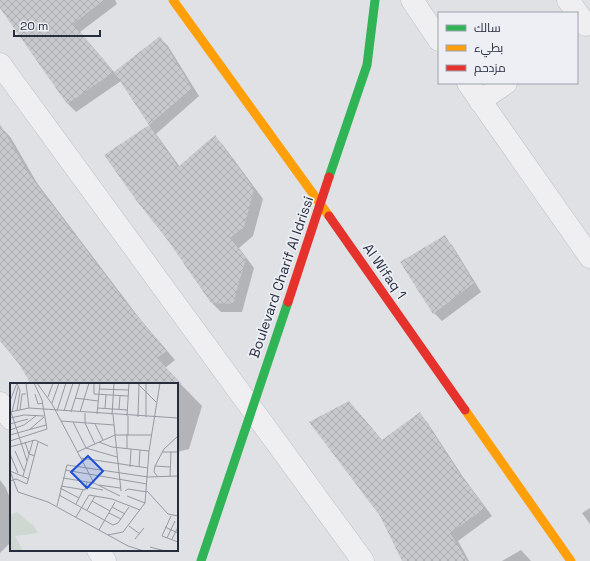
<svg xmlns="http://www.w3.org/2000/svg" width="590" height="561" font-family="'Space Grotesk',Cairo,sans-serif">
<defs>
<pattern id="building-cross-hatch" width="8" height="8" patternUnits="userSpaceOnUse"><rect width="8" height="8" fill="#c7c9cd"/><path d="M0 0l8 8M0 8l8-8" fill="none" stroke="#abadb1"/></pattern>
</defs>
<rect width="100%" height="100%" fill="#dfe1e5"/>
<g fill="#0003">
<polygon points="0,0 115,0 117,4 80,32 115,73 160,38 168,46 199,96 156,134 180,167 214,136 223,145 263,199 253,236 239,248 254,268 242,312 221,312 212,303 170,241 106,155 150,126 121,81 76,112 68,104 0,3"/>
<polygon points="0,126 11,138 37,183 140,319 175,360 165,368 202,406 189,449 177,452 177,384 33,384 20,364 0,339"/>
<polygon points="444,237 452,245 481,292 442,321 434,313"/>
<polygon points="349,402 383,441 419,414 427,422 463,477 492,516 458,541 469,561 403,561"/>
<polygon points="0,480 6,488 11,501 11,542 0,553"/>
<polygon points="590,508 590,524 582,513"/>
<polygon points="521,550 531,561 502,561"/>
</g>
<g fill="url(#building-cross-hatch)">
<polygon points="0,0 104,0 73,24 114,72 67,104 0,8"/>
<polygon points="160,36 192,88 149,125 114,72"/>
<polygon points="0,124 28,173 131,309 167,351 157,358 182,384 31,384 19,364 0,341"/>
<polygon points="149,125 178,167 215,135 254,189 244,227 230,238 246,258 233,304 211,303 169,242 136,200 104,155"/>
<polygon points="445,235 474,283 433,314 400,262"/>
<polygon points="349,401 382,440 420,412 455,467 485,508 450,533 467,561 402,561 380,516 309,422"/>
</g>
<g fill="none" stroke-linecap="round" stroke-linejoin="round">
<g stroke="#bdbfc3" stroke-width="23">
<g id="street">
<polyline points="412,0 439,40"/>
<polyline points="568,0 586,25"/>
<polyline points="0,64 363,561"/>
<polyline points="468,83 590,257"/>
<polyline points="480,101 506,83"/>
<polyline points="0,403 11,419"/>
<polyline points="98,550 105,561"/>
</g>
</g>
<use href="#street" stroke="#efeff2" stroke-width="22"/>
<g stroke="#30b455" stroke-width="9">
<polyline points="329,177 367,65 375,0"/>
<polyline points="201,561 288,302"/>
</g>
<g stroke="#ff9f0a" stroke-width="9">
<polyline points="173,0 329,216"/>
<polyline points="465,410 571,561"/>
</g>
<g stroke="#e5322d" stroke-width="9">
<polyline points="329,216 465,410"/>
<polyline points="288,302 329,177"/>
</g>
</g>
<g text-anchor="middle" stroke-width="3.5" stroke-linejoin="round" paint-order="stroke">
<g font-size="14" fill="#262d3e" stroke="#edeff5">
<text transform="translate(385 271) rotate(55)" y="5">Al Wifaq 1</text>
<text transform="translate(281 277) rotate(-71)" y="5">Boulevard Charif Al Idrissi</text>
</g>
</g>
<g transform="translate(10 383)">
<rect width="168" height="168" fill="#dfe1e5"/>
<path d="M7,129L24,143L28,150L5,153L13,168H0V132Z" fill="#ced8d0"/>
<path fill="none" stroke="#9599a2" stroke-width="1" d="M16,0L19,25M27,0L42,21L84,100M84,0V11L118,13M128,1L146,19M89,6L119,7M25,11L28,21L33,20M38,14L43,0M65,15L88,18M0,18L7,0M42,20L49,0M88,25L118,27M95,25L96,12M109,26L110,13M10,27L12,11H16M7,28L10,8L7,0M47,28L56,0M54,28L63,0M0,29L19,25L168,35M1,29L17,78M2,29L8,4M61,29L70,0M70,29L79,0M75,30V40L85,61M87,31L90,0M102,32L104,0M103,32L111,108M117,33L119,0M128,34L129,0M136,34V0M0,35L14,32L34,33M51,38L104,42M63,39L76,65L107,74M0,41L18,36M85,41L93,57M0,47L14,42L27,32M19,47L34,34M117,51V66M0,52L36,42M118,52V33M0,58L37,46L32,17L24,0M15,59L19,71L25,73M89,59L102,64L139,68M0,64L25,57L38,63M5,68L14,88M67,69L105,52H141M152,69H168M0,71L8,90M71,75L138,85M145,83L160,84M120,84L121,66M129,84L130,67M55,87L137,101M0,88L8,109L38,119L118,163L134,168M0,88L19,96M13,93L23,57M148,94L144,89L145,83L154,66L168,53M160,94L161,69M53,95L84,100L110,113M0,98L6,96L17,101L28,59M89,102L110,105M51,103L75,107L77,99M76,104L93,107M50,105L69,115M115,108L118,106L137,109M137,108L158,131L168,133M49,112L103,142L108,140L119,124M117,113L135,120M82,118L100,128M66,121L73,107M47,123L57,82L138,94L168,93M102,124L115,131M77,127L85,113M99,130L111,136M161,133L152,153L168,159M66,134L79,112L102,116L130,127M119,143L130,151M155,144L168,150M89,147L105,119M98,152L113,149L135,120L139,68L150,0M157,155L165,138M125,156L134,145M162,156L168,144M140,164L155,168"/>
<path fill="#1d4ed8" fill-opacity="0.15" stroke="#1d4ed8" stroke-width="2" d="M78,73L93,88L77,105L61,89Z"/>
<rect width="168" height="168" fill="none" stroke="#262d3e" stroke-width="2"/>
</g>
<rect x="438" y="12" width="140" height="72" fill="#edeff5" stroke="#9da1ac"/>
<rect x="446" y="25" width="20" height="6" fill="#30b455" stroke="#9da1ac"/>
<text x="474" y="32" font-size="12" fill="#262d3e">سالك</text>
<rect x="446" y="45" width="20" height="6" fill="#ff9f0a" stroke="#9da1ac"/>
<text x="474" y="52" font-size="12" fill="#262d3e">بطيء</text>
<rect x="446" y="65" width="20" height="6" fill="#e5322d" stroke="#9da1ac"/>
<text x="474" y="72" font-size="12" fill="#262d3e">مزدحم</text>
<path d="M14 30v6h86v-6" fill="none" stroke="#262d3e" stroke-width="2"/>
<text x="20" y="30" font-size="12" fill="#262d3e" stroke="#edeff5" stroke-width="3" paint-order="stroke">20 m</text>
</svg>
